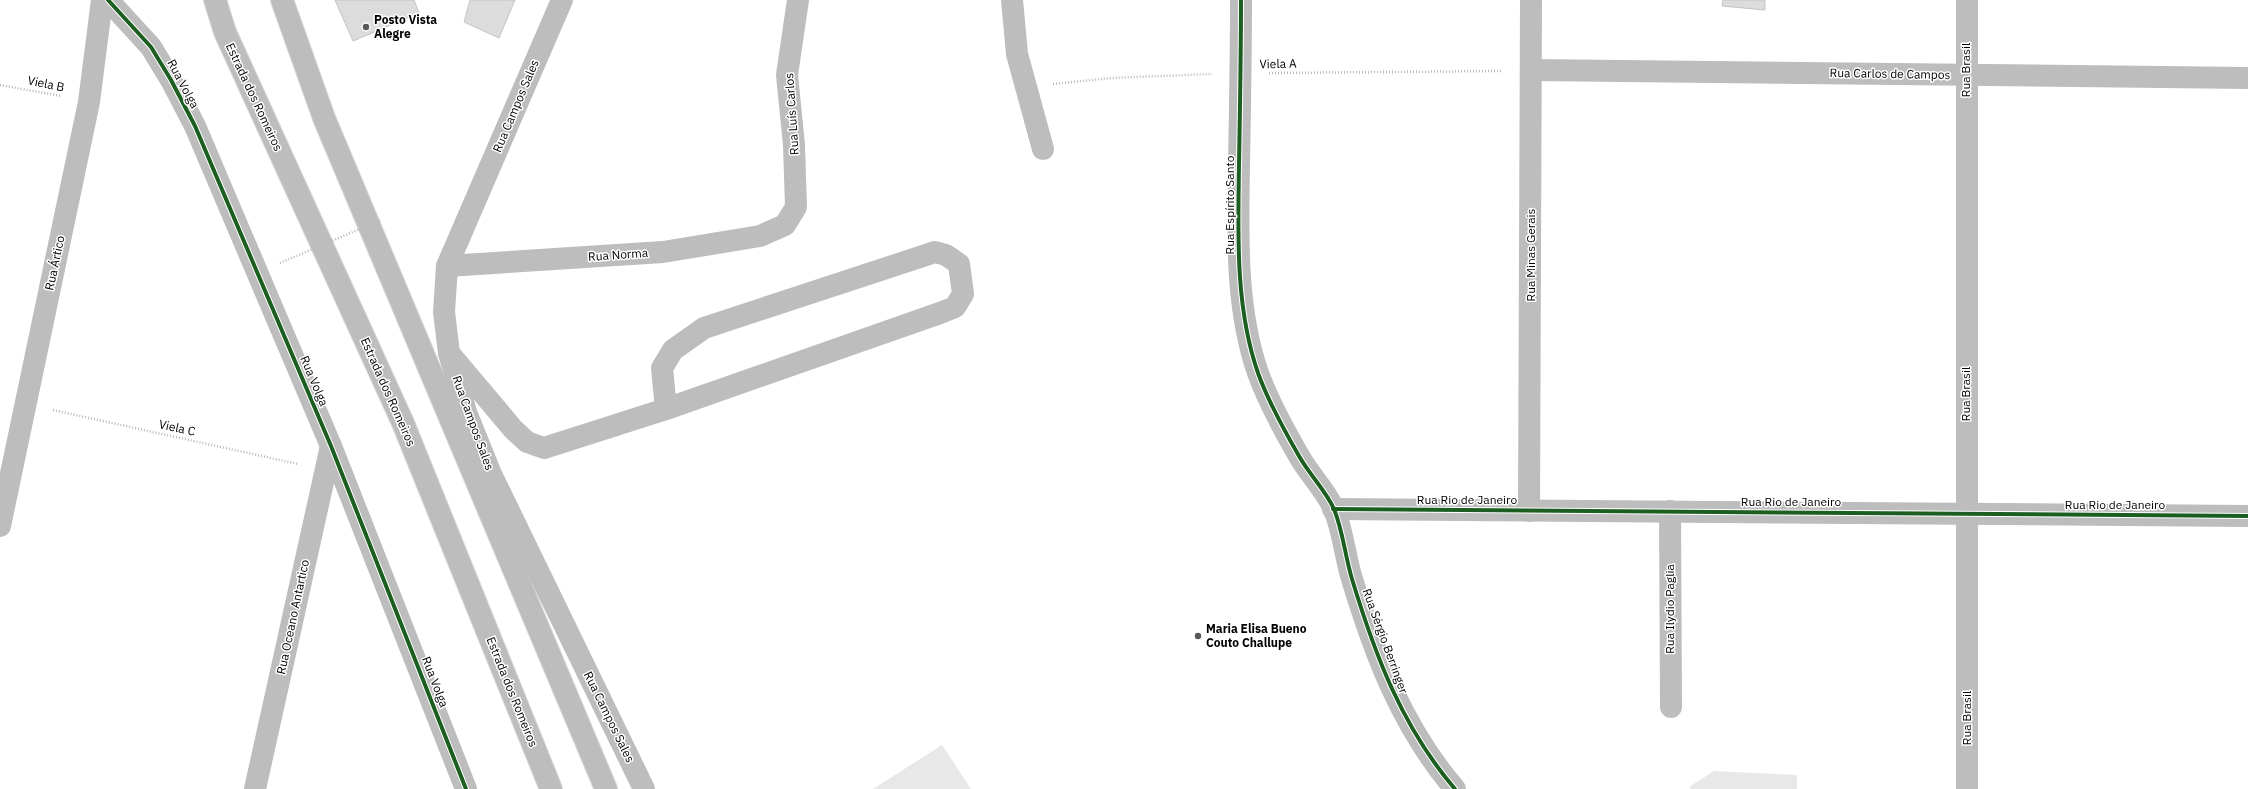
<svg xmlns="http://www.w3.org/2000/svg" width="2248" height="789" font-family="'IBM Plex Sans',sans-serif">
<rect width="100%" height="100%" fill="#fff"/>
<g fill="#e8e8e8">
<polygon points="942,745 971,789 873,789"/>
<polygon points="1714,771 1797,775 1797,789 1691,789 1689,787"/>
</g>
<g fill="#dcdcdc" stroke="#c4c4c4">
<polygon points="335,0 414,0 419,13 353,41"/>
<polygon points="470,0 515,0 499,38 464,22"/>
<polygon points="1723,0 1765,0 1765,10 1722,6"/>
</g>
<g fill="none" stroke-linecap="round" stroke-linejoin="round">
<g stroke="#dbdbdb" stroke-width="24">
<g id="major">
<polyline points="215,0 225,32 403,423 551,789"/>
<polyline points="282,0 324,118 606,789"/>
</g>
</g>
<g stroke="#b8b8b8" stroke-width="2.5" stroke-dasharray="1 2" stroke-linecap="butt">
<polyline points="1269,73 1502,71"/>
<polyline points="1053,84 1111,78 1212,74"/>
<polyline points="0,85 61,96"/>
<polyline points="53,410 298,464"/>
</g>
<g stroke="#bdbdbd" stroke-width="22">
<polyline points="108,0 151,47 171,80 195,126 331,446 466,789"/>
<polyline points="562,0 447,266 444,312 449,353 466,412 491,474 644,789"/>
<polyline points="1012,0 1017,54 1043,149"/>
<path d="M1241,0C1241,55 1240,110 1239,164C1238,233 1235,307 1258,373C1268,401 1284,430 1299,456C1309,474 1326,491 1334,509C1343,531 1345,556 1352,579C1375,655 1402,727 1455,789"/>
<polyline points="1532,70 2248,78"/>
<polyline points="447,266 663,252 760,236 785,225 796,207 794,145 787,75 798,0"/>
<polyline points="449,353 513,429 527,442 544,448 666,409 940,313 955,307 963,294 959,264 946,255 935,252 704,328 673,350 662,368 666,409"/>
<polyline points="1333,509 2248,516"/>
<polyline points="1529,511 1531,0"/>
<polyline points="1670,511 1671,707"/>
<polyline points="0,526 89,102 102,0"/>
<polyline points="255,789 331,446"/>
<polyline points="1967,789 1967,0"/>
</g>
<use href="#major" stroke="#bdbdbd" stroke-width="22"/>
<polyline stroke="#b8b8b8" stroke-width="2.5" stroke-dasharray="1 2" stroke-linecap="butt" points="280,263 381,220"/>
<g stroke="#fff" stroke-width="6">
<g id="cycleway">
<polyline points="108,0 151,47 171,80 195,126 331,446 466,789"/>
<path d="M1241,0C1241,55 1240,110 1239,164C1238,233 1235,307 1258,373C1268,401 1284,430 1299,456C1309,474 1326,491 1334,509C1343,531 1345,556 1352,579C1375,655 1402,727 1455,789"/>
<polyline points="1333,509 2248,516"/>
</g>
</g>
<use href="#cycleway" stroke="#1b5e20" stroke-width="4"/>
</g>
<g fill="#595959" stroke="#fff" stroke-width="1.5">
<circle cx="366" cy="27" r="4"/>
<circle cx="1198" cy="636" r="4"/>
</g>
<g text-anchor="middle" stroke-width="3" stroke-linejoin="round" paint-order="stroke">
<g font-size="12" font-weight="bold" fill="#000" stroke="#fff" text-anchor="start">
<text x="374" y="24">Posto Vista<tspan x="374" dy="14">Alegre</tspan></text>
<text x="1206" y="633">Maria Elisa Bueno<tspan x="1206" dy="14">Couto Challupe</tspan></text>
</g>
<g font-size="12" fill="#000" stroke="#fff">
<text transform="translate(1278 64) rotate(-1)" y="4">Viela A</text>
<text transform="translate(1966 70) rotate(-90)" y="4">Rua Brasil</text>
<text transform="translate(1890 74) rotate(1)" y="4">Rua Carlos de Campos</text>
<text transform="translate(46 84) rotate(11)" y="4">Viela B</text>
<text transform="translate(183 84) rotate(62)" y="4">Rua Volga</text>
<text transform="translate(254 97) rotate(65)" y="4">Estrada dos Romeiros</text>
<text transform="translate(516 106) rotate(-67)" y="4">Rua Campos Sales</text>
<text transform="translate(792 114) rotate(-94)" y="4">Rua Luís Carlos</text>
<text transform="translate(1230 205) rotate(-90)" y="4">Rua Espírito Santo</text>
<text transform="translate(618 255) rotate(-4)" y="4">Rua Norma</text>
<text transform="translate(1531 255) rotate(-90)" y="4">Rua Minas Gerais</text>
<text transform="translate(55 263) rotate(-78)" y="4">Rua Ártico</text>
<text transform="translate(314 381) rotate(67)" y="4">Rua Volga</text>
<text transform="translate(388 392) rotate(66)" y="4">Estrada dos Romeiros</text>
<text transform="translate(1966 394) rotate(-90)" y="4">Rua Brasil</text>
<text transform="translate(473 423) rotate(70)" y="4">Rua Campos Sales</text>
<text transform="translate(177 428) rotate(12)" y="4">Viela C</text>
<text x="1467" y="504">Rua Rio de Janeiro</text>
<text x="1791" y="506">Rua Rio de Janeiro</text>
<text x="2115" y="509">Rua Rio de Janeiro</text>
<text transform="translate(1670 609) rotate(-90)" y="4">Rua Ilydio Paglia</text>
<text transform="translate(293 617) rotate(-78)" y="4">Rua Oceano Antartico</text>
<text transform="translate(1385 641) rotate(70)" y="4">Rua Sérgio Berringer</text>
<text transform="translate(435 682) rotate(69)" y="4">Rua Volga</text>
<text transform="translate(512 692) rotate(68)" y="4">Estrada dos Romeiros</text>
<text transform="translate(609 717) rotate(64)" y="4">Rua Campos Sales</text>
<text transform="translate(1967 718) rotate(-90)" y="4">Rua Brasil</text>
</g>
</g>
</svg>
